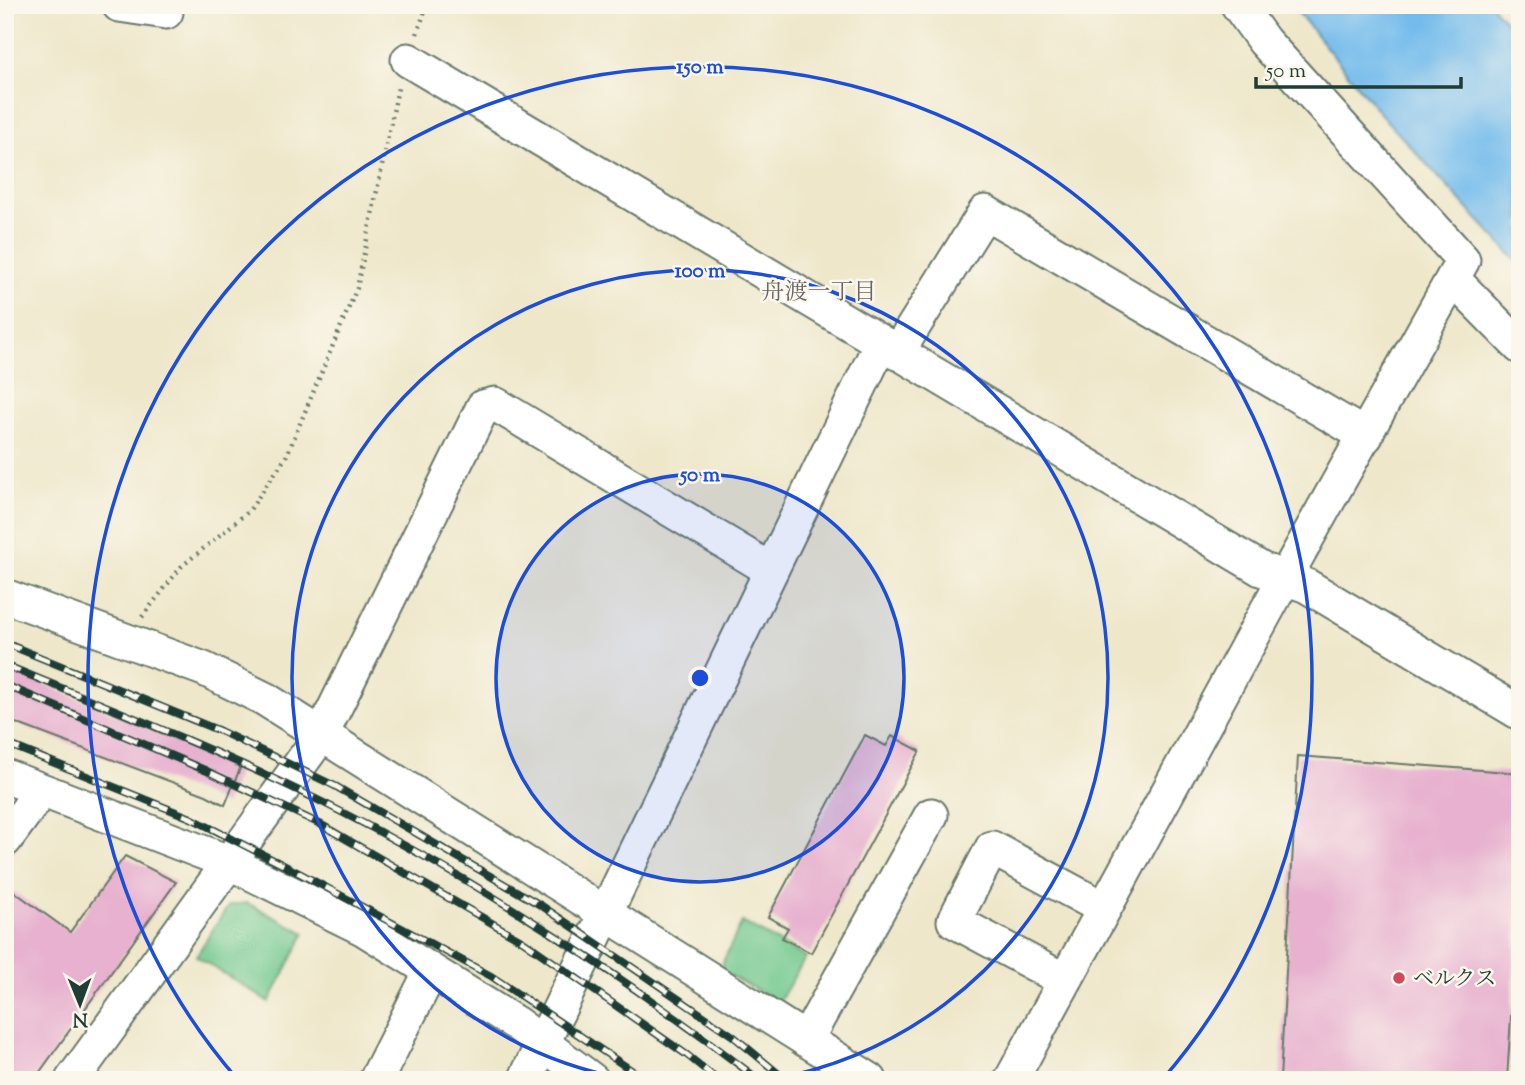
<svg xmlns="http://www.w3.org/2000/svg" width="1525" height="1085" font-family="'Sorts Mill Goudy','Noto Serif JP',serif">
<rect width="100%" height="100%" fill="#fbf7ec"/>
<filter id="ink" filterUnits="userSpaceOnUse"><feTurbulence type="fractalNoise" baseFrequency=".0143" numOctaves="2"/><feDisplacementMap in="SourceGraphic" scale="14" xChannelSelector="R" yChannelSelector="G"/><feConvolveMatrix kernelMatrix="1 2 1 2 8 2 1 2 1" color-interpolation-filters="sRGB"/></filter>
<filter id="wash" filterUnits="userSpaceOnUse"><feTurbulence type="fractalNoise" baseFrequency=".00686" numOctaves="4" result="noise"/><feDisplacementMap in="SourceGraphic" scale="28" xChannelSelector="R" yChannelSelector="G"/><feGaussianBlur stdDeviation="1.57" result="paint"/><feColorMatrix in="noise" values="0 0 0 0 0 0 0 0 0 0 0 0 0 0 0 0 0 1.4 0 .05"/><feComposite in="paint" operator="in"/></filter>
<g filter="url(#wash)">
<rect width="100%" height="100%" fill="#eee7ca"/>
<g fill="#71c88d" stroke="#488260" stroke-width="2">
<polygon points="247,903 305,933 269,1002 196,956 229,905"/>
<polygon points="742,922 806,957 779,1002 719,970"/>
</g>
<polygon fill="#74bcec" stroke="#4a7c90" stroke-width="2" points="1292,5 1491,5 1520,37 1520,265 1384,118"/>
<g id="blocks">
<g fill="#e7b1cf">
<polygon points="5,668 241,766 225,805 206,795 5,719"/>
<polygon points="865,735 886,746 892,736 920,751 811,953 782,938 788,928 768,917"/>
<polygon points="1298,756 1520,773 1520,875 1507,1080 1280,1080"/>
<polygon points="125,856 176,882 34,1080 5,1080 5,885 70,932"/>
</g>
</g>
</g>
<g filter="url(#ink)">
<use href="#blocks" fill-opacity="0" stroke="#677868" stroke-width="2"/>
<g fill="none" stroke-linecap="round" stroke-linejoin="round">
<g stroke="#677868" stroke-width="37">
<g id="minor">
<polyline points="119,5 166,12"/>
<polyline points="408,60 1261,569 1307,586 1520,713"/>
<polyline points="1453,279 1520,347"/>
<polyline points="897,353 985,212 1366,436"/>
<polyline points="5,596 204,669 265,699 870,1080"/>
<polyline points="5,776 228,862 364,929 517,1024 592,1080"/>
<polyline points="5,840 41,791"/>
<polyline points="1064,980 954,921 992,848 1103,908"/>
<polyline points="806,1040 931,815"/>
<polyline points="72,1080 322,734 483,407 495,404 771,570"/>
<polyline points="376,1080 431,971"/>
<polyline points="525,1080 881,343"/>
<polyline points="1011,1080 1273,599 1463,260 1264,41 1238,5"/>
</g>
</g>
<g stroke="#677868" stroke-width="4.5" stroke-dasharray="2 5" stroke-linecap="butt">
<polyline points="417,34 427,5"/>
<polyline points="142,617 181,567 249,511 286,457 357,288 398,88"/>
</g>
<use href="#minor" stroke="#fff" stroke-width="33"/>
<g stroke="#1f3d34" stroke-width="8">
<g id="rail">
<polyline points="5,643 220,731 335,786 542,906 733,1036 786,1080"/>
<path d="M5,665C113,709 222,752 326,804C479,881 624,976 759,1080"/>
<polyline points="5,685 207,771 320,824 523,941 687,1055 718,1080"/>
<polyline points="5,743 191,818 301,874 491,976 646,1080"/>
</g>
</g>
<use href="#rail" stroke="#fbf7ec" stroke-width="5" stroke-dasharray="16" stroke-linecap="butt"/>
</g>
</g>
<circle cx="700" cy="678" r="204" fill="#1d4ed8" fill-opacity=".12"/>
<g fill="none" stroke="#1d4ed8" stroke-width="3.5">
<circle cx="700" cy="678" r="204"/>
<path d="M626 1079A408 408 0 1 1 774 1079"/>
<path d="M238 1080A612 612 0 1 1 1162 1080"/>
</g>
<circle fill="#d1495b" stroke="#fbf7ec" stroke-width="2.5" cx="1399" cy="978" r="7"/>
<g text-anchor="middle" stroke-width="5" stroke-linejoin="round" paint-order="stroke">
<g font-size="21" fill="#1f3d34" stroke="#fbf7ec" text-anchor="start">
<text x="1413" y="985">ベルクス</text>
</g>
<g font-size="23" fill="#65666a" stroke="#fbf7ec">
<text x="819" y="299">舟渡一丁目</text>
</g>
</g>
<circle cx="700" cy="678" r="10" fill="#1d4ed8" stroke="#fbf7ec" stroke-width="3.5"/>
<g font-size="21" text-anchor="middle" font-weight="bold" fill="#1d4ed8" stroke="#fbf7ec" stroke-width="5" stroke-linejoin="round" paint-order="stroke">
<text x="700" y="73">150 m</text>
<text x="700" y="277">100 m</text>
<text x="700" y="481">50 m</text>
</g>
<rect width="1525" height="1085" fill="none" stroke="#fbf7ec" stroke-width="28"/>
<g transform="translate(80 1004) rotate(179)" stroke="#fbf7ec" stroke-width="5" paint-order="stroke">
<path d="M0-5L12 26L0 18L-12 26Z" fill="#1f3d34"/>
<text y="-10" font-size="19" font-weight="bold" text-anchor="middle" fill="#1f3d34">N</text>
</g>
<path d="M1256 77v10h205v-10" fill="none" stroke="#1f3d34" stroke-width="3.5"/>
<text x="1266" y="77" font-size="21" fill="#1f3d34" stroke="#fbf7ec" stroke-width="5" paint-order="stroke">50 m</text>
</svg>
